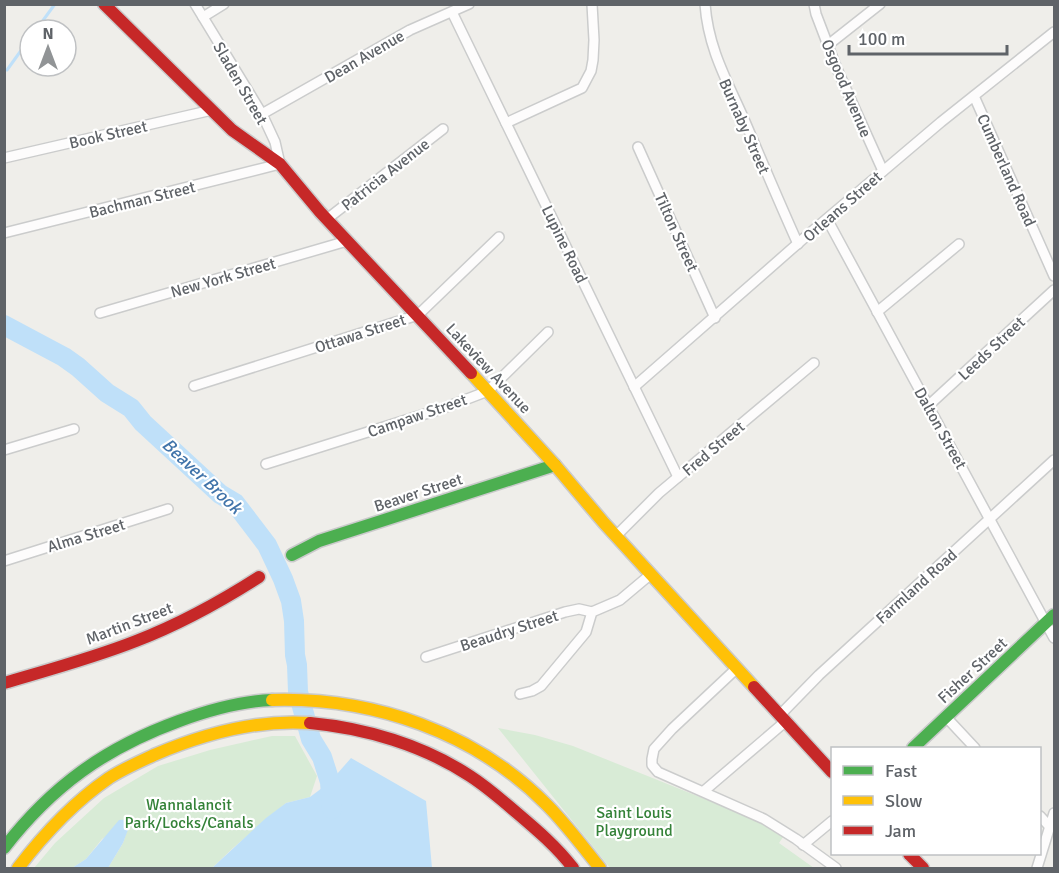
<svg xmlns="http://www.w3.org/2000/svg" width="1059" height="873" font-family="Signika,sans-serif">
<rect width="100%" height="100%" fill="#efeeea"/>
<g fill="#d8ebd6">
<polygon points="498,728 535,735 573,746 752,818 783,837 779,843 814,868 610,868"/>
<polygon points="272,736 295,736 317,776 310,797 286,803 233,848 212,868 108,868 123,843 131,819 102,839 86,859 72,868 34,868 55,843 104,798 158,766 210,750"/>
</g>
<g fill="#bfe0f9">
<polygon points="351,758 426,801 432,868 212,868 266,818 286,803 310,797 330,782"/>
<polygon points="132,819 123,843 108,868 72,868 86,859 119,820"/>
</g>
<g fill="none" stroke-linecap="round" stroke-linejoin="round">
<g stroke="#bfe0f9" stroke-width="3">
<polyline points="36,30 55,4"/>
<polyline points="4,70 7,70 30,38"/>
</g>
<polyline stroke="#bfe0f9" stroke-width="20" points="4,325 64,357 78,367 107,393 131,408 143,423 220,494 235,503 267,545 283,579 291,601 294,621 295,655 297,665 298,692 311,739 322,757 330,782 332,809"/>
<g stroke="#cbcccc" stroke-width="12">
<g id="street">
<path d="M705,4C708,47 726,79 743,117C761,159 779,202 798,244"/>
<polyline points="814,4 816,14 837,69 883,171"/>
<polyline points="452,12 678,477"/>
<polyline points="203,17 224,4"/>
<polyline points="828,45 880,4"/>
<polyline points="974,96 1054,276"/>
<polyline points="262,114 410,30 469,4"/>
<polyline points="506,123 582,88 591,71 593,60 594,40 592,4"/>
<polyline points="638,147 715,318"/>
<polyline points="4,158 212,110"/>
<polyline points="327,219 443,129"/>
<polyline points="827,219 1054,638"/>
<polyline points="4,233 280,164 275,142 262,114 195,4"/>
<polyline points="877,312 959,244"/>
<polyline points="100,313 347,241"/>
<polyline points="194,386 418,315 499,237"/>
<polyline points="634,387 803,239 941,122 1054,32"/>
<polyline points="928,406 1054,290"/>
<polyline points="4,450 74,429"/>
<polyline points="266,464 441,409 488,391 548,332"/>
<polyline points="616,536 659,493 814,363"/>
<polyline points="4,561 168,509"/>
<polyline points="426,657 565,612 579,609 592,612"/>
<polyline points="737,668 672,729 654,749 652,759 652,765 658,772 764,819 796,839 836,868"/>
<polyline points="520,694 532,691 541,686 586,632 592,612 620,600 651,574"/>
<polyline points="780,715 819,675 1054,460"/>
<polyline points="946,717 975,748"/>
<polyline points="704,791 786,721"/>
<polyline points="1040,816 1050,827"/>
<polyline points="803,845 832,821"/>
<polyline points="1037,868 1054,813"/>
</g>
</g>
<g stroke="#cacacb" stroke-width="15">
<g id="fast">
<polyline points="292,555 319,541 555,465"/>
<polyline points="913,748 1054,615"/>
<path d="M4,848C52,786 105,748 179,721C209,710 240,701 272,700"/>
</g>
</g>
<g stroke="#cacacb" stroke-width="15">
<g id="slow">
<polyline points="471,373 555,465 604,523 754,687"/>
<path d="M272,700C373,697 475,732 547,805C566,824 583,847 600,868"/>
<path d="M18,868C44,834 74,802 109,778C123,769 139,762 154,755C203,734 256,719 310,723"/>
</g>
</g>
<g stroke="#cacacb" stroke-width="15">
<g id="jam">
<polyline points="104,4 232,130 280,164 320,212 471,373"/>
<path d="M4,683C48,670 93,658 136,641C180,624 220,602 259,577"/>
<polyline points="754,687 832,772"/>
<path d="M310,723C365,728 423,745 470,776C487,787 502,800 517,813C537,830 557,847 573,868"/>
<polyline points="909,854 923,868"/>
</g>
</g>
<use href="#street" stroke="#fdfcfc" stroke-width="9"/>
<use href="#fast" stroke="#4caf50" stroke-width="12"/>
<use href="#slow" stroke="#ffc107" stroke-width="12"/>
<use href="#jam" stroke="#c62828" stroke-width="12"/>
</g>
<g text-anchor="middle" stroke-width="4.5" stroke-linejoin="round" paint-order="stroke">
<g font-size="16" fill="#5f6368" stroke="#fff">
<text transform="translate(364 56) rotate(-30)" y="6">Dean Avenue</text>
<text transform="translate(241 83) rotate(60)" y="6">Sladen Street</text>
<text transform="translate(847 88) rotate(67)" y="6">Osgood Avenue</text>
<text transform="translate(745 126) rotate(66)" y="6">Burnaby Street</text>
<text transform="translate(108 134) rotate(-13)" y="6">Book Street</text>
<text transform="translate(1007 170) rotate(66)" y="6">Cumberland Road</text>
<text transform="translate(385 174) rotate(-38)" y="6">Patricia Avenue</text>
<text transform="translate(142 199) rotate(-14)" y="6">Bachman Street</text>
<text transform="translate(842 206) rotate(-41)" y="6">Orleans Street</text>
<text transform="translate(677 232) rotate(66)" y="6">Tilton Street</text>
<text transform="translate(565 244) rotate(64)" y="6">Lupine Road</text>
<text transform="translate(223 277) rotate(-16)" y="6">New York Street</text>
<text transform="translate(360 333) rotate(-18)" y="6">Ottawa Street</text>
<text transform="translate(991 348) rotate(-43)" y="6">Leeds Street</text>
<text transform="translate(489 368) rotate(47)" y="6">Lakeview Avenue</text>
<text transform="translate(417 415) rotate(-19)" y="6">Campaw Street</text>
<text transform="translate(941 428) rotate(61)" y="6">Dalton Street</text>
<text transform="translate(713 448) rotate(-40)" y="6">Fred Street</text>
<text transform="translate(418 492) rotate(-18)" y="6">Beaver Street</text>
<text transform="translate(86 535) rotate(-17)" y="6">Alma Street</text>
<text transform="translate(916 586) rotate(-42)" y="6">Farmland Road</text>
<text transform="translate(129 623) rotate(-21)" y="6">Martin Street</text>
<text transform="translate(509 630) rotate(-18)" y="6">Beaudry Street</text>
<text transform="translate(972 670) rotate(-43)" y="6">Fisher Street</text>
</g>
<g font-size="16" fill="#348238" stroke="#fff">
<text x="189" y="810">Wannalancit<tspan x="189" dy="18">Park/Locks/Canals</tspan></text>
<text x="634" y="818">Saint Louis<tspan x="634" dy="18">Playground</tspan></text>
</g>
<g font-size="18" font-style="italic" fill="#4174aa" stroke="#fff">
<text transform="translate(202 476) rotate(43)" y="6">Beaver Brook</text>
</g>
</g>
<rect width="1059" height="873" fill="none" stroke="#5f6368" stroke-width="12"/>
<rect x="831" y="747" width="210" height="108" fill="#ffffff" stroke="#bfc1c3" stroke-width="1.5"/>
<rect x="843" y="766" width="30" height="9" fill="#4caf50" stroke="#bfc1c3" stroke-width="1.5"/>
<text x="885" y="777" font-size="18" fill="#5f6368">Fast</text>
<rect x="843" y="796" width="30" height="9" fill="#ffc107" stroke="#bfc1c3" stroke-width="1.5"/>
<text x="885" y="807" font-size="18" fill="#5f6368">Slow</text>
<rect x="843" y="826" width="30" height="9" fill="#c62828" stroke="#bfc1c3" stroke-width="1.5"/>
<text x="885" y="837" font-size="18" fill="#5f6368">Jam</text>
<g transform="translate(48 48)"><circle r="28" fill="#ffffff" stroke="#bfc1c3" stroke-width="1.5"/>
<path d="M0-4.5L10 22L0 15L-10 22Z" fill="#919496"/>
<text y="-9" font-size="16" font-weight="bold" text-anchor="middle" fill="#5f6368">N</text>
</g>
<path d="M849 45v9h158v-9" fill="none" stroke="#5f6368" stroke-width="3"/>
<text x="858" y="45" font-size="18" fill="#5f6368" stroke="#ffffff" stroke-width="4.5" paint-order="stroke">100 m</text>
</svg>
